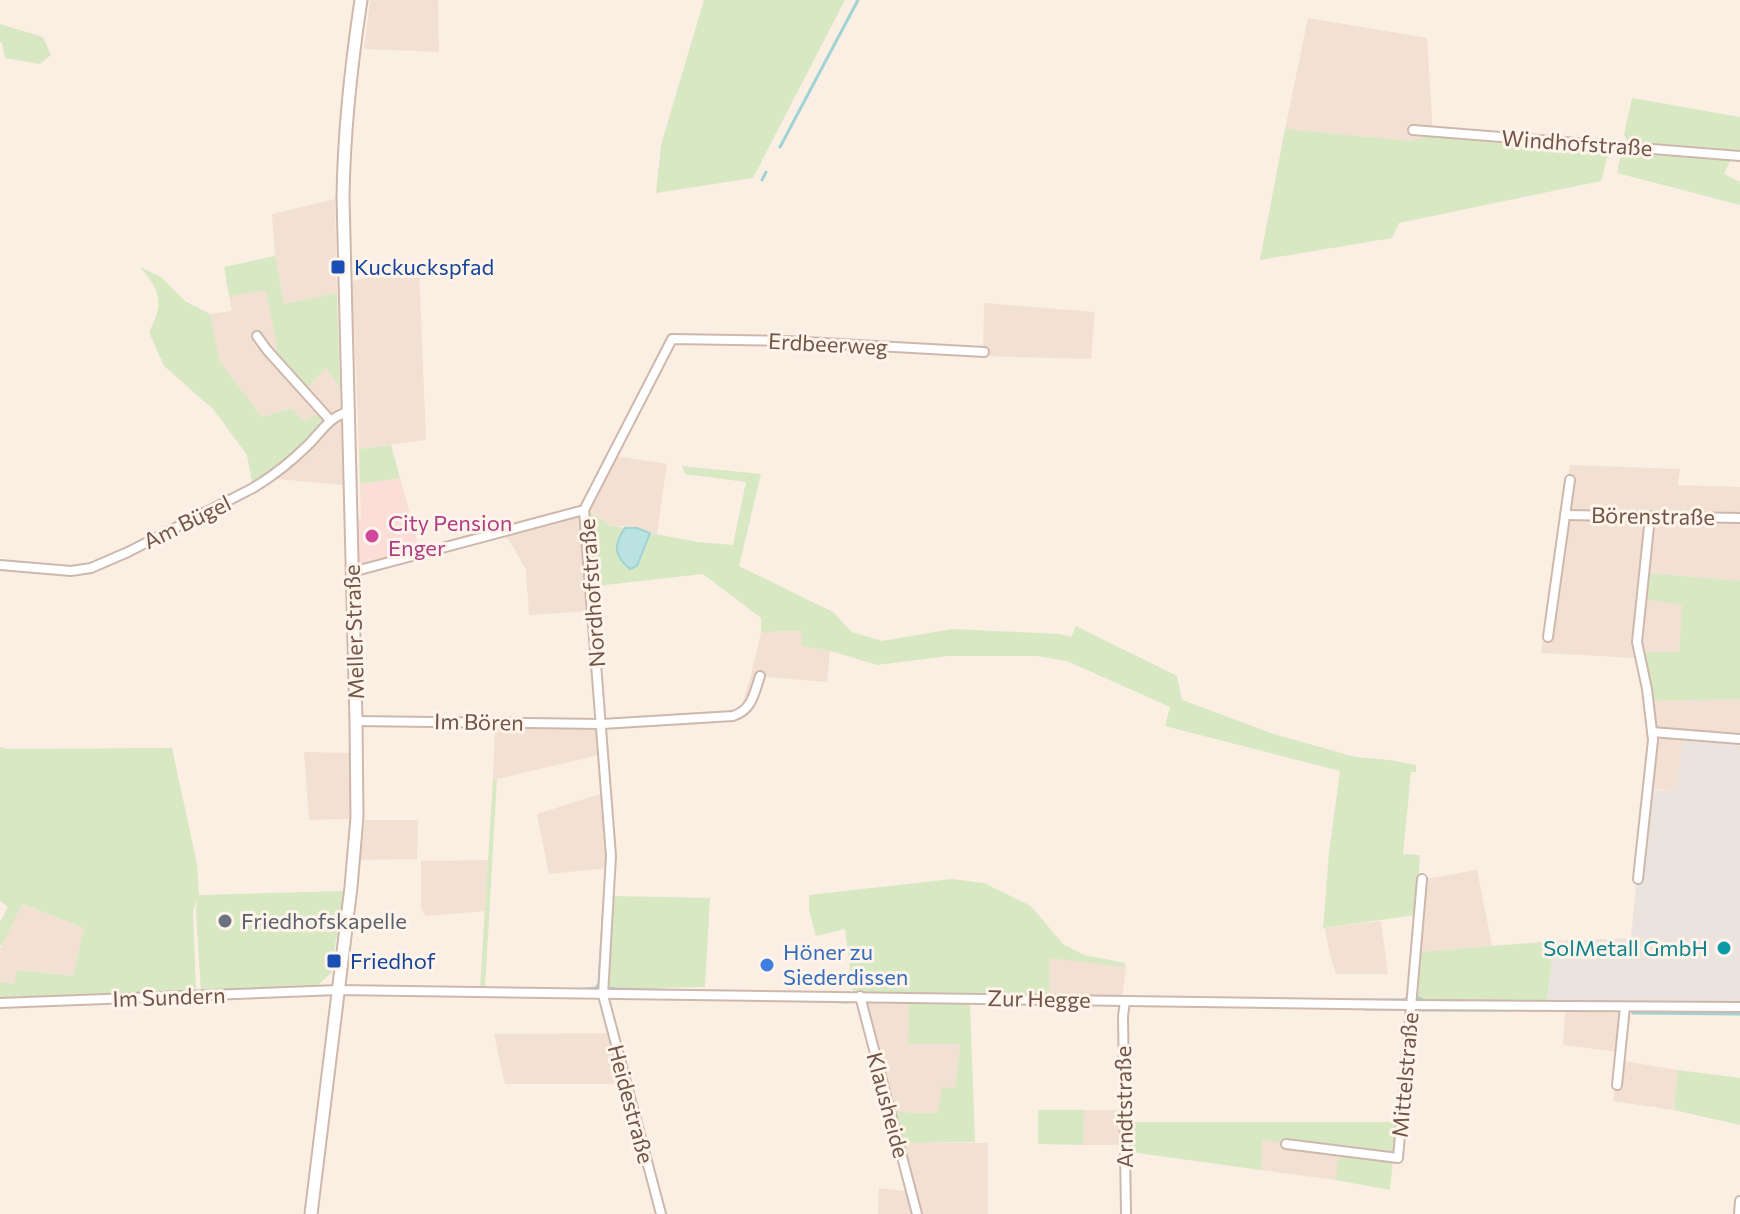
<svg xmlns="http://www.w3.org/2000/svg" width="1740" height="1214" font-family="Commissioner,sans-serif">
<rect width="100%" height="100%" fill="#fbefe4"/>
<g fill="#f2e0d3">
<polygon points="370,0 438,0 439,52 364,49"/>
<polygon points="1308,18 1427,38 1433,134 1414,141 1285,129"/>
<polygon points="335,199 337,293 284,304 275,256 272,214"/>
<polygon points="419,267 426,440 359,449 352,281"/>
<polygon points="266,289 277,348 326,368 340,388 343,485 278,479 323,420 304,421 292,408 262,417 220,362 210,314 232,311 229,296"/>
<polygon points="984,303 1095,312 1091,359 983,356"/>
<polygon points="616,456 667,464 657,534 637,528 609,525 587,510"/>
<polygon points="1570,465 1680,469 1678,485 1740,487 1740,581 1647,573 1682,605 1679,652 1642,652 1638,658 1541,653"/>
<polygon points="582,514 590,611 529,615 526,570 509,540 504,537"/>
<polygon points="802,631 803,646 830,651 827,682 764,677 753,706 741,708 751,675 761,632"/>
<polygon points="1740,699 1740,735 1677,791 1651,788 1651,701"/>
<polygon points="495,725 592,727 597,731 599,755 493,780"/>
<polygon points="304,752 350,753 351,819 309,820"/>
<polygon points="603,793 608,868 549,874 537,814"/>
<polygon points="365,820 418,820 417,859 360,860"/>
<polygon points="488,860 485,911 426,916 421,909 421,861"/>
<polygon points="1477,870 1492,946 1419,952 1425,879"/>
<polygon points="21,904 84,928 73,976 18,970 14,984 0,982 0,949"/>
<polygon points="1381,921 1388,974 1336,974 1330,955 1325,928"/>
<polygon points="1049,957 1126,967 1122,997 1049,996"/>
<polygon points="853,993 910,995 908,1044 960,1044 955,1088 938,1113 892,1112 858,1005 853,1000"/>
<polygon points="1565,1011 1618,1013 1621,1017 1619,1052 1563,1045"/>
<polygon points="609,1033 621,1084 505,1084 494,1034"/>
<polygon points="1618,1060 1678,1070 1678,1090 1673,1110 1613,1101"/>
<polygon points="1084,1110 1121,1110 1120,1145 1083,1145"/>
<polygon points="1261,1140 1341,1148 1335,1180 1261,1170"/>
<polygon points="902,1143 988,1143 988,1214 878,1214 879,1188 904,1191 914,1189"/>
</g>
<polygon fill="#fbded8" points="400,478 420,551 358,568 356,520 361,519 360,484"/>
<polygon fill="#ebe3de" points="1683,737 1740,742 1740,1001 1551,1002 1547,1001 1554,941 1631,938 1645,789 1676,791"/>
<g fill="#d7e8c3">
<polygon points="704,0 845,0 753,178 656,193 661,145"/>
<polygon points="0,24 43,37 51,55 40,64 5,58 2,43 0,41"/>
<polygon points="1632,98 1740,117 1740,151 1628,143 1624,134"/>
<polygon points="1285,129 1413,141 1433,134 1610,148 1601,181 1399,223 1392,238 1260,260"/>
<polygon points="1622,149 1732,157 1724,174 1740,182 1740,205 1617,173"/>
<polygon points="275,256 284,304 337,293 340,388 326,368 304,390 273,355 277,348 266,290 229,296 224,267"/>
<path d="M140,267L161,277L185,301L210,314L220,362L262,417L292,408L304,421L318,414L323,420L278,479H273L259,490L252,482L247,455L213,409L164,366L149,332C164,303 161,291 140,267Z"/>
<polygon points="391,445 400,478 360,484 359,449"/>
<polygon points="682,466 761,474 739,566 833,612 852,632 882,641 952,629 1059,634 1071,637 1076,626 1177,676 1182,700 1274,734 1355,757 1390,760 1416,765 1416,772 1411,772 1403,854 1420,855 1416,915 1323,928 1329,853 1340,771 1165,726 1170,707 1067,661 1036,656 949,656 877,665 831,651 802,646 802,631 761,632 761,618 703,574 596,586 593,582 587,510 609,525 625,528 623,529 637,566 650,533 697,542 733,545 746,482 685,474"/>
<polygon points="1647,573 1740,581 1740,699 1651,701 1642,652 1679,652 1682,605 1644,599"/>
<polygon points="0,747 8,749 172,748 197,864 199,895 344,891 338,938 336,938 332,972 315,988 201,991 196,913 197,898 193,912 196,992 0,1002 0,982 14,984 17,970 73,976 84,928 22,904 2,945 0,945 0,922 8,907 0,901"/>
<polygon points="497,779 485,988 480,988 493,780"/>
<polygon points="951,879 984,883 1031,906 1063,944 1084,955 1125,963 1126,967 1050,958 1049,996 853,993 845,929 816,936 809,910 809,895"/>
<polygon points="613,896 710,898 705,987 607,989"/>
<polygon points="1554,941 1547,1001 1424,1000 1416,997 1419,952"/>
<polygon points="909,1004 970,1004 975,1142 902,1143 894,1112 938,1113 942,1087 955,1088 960,1044 908,1044"/>
<polygon points="1678,1070 1740,1078 1740,1125 1674,1110"/>
<polygon points="1038,1110 1084,1110 1083,1145 1038,1144"/>
<polygon points="1131,1122 1398,1122 1395,1153 1389,1155 1262,1140 1261,1170 1130,1152"/>
<polygon points="1340,1152 1393,1160 1390,1190 1335,1180"/>
</g>
<path fill="#bae2e3" stroke="#a0d3d4" stroke-width="2" d="M625,528H637L650,533L637,566L630,569C614,556 613,545 625,528Z"/>
<g fill="none" stroke-linecap="round" stroke-linejoin="round">
<g stroke="#a0d3d4" stroke-width="3">
<polyline points="780,147 858,0"/>
<polyline points="762,180 766,172"/>
<polyline points="607,985 609,988 616,989 685,991"/>
<polyline points="585,989 596,988 599,984 604,904"/>
<polyline points="1419,998 1424,1001 1607,1002"/>
<polyline points="717,999 756,1000"/>
<polyline points="782,1000 848,1002"/>
<polyline points="1326,1000 1340,1000"/>
<polyline points="1354,1000 1403,1000 1407,998 1409,991"/>
<polyline points="1364,1009 1401,1009"/>
<polyline points="1420,1010 1511,1010"/>
<polyline points="1519,1010 1573,1010"/>
<polyline points="1633,1013 1740,1014"/>
</g>
<g stroke="#ceb8ae" stroke-width="12">
<g id="street">
<polyline points="1413,130 1740,156"/>
<polyline points="257,336 267,350 330,420"/>
<polyline points="1565,515 1740,518"/>
<path d="M0,565L71,571L91,568L128,552L253,488C273,476 292,461 309,444C322,431 329,417 348,412"/>
<polyline points="352,572 584,510"/>
<polyline points="1548,637 1570,480"/>
<path d="M356,721L602,724L733,716C752,710 754,694 760,676"/>
<polyline points="1652,732 1740,739"/>
<polyline points="1638,879 1653,740 1647,689 1637,642 1650,517"/>
<polyline points="860,996 917,1214"/>
<polyline points="1125,1001 1123,1016 1126,1214"/>
<polyline points="0,1003 338,990 1411,1005 1740,1007"/>
<polyline points="1617,1085 1625,1007"/>
<polyline points="1286,1144 1398,1158 1422,879"/>
<polyline points="661,1214 603,995 611,856 584,510 672,339 787,341 984,352"/>
<polyline points="1739,1214 1740,1201"/>
</g>
</g>
<g stroke="#d0b7ab" stroke-width="15">
<path id="secondary" d="M311,1214L351,887L357,817L356,721L343,197C344,130 351,66 361,0"/>
</g>
<use href="#street" stroke="#fff" stroke-width="8"/>
<use href="#secondary" stroke="#fff" stroke-width="11"/>
</g>
<g fill="#1a4fb4" stroke="#fef4ea" stroke-width="3">
<rect x="330" y="259" width="16" height="16" rx="4"/>
<rect x="326" y="953" width="16" height="16" rx="4"/>
</g>
<circle fill="#d1479c" stroke="#fef4ea" stroke-width="3" cx="372" cy="536" r="8"/>
<circle fill="#6b7280" stroke="#fef4ea" stroke-width="3" cx="225" cy="921" r="8"/>
<circle fill="#0f9aa8" stroke="#fef4ea" stroke-width="3" cx="1724" cy="948" r="8"/>
<circle fill="#3f7fe0" stroke="#fef4ea" stroke-width="3" cx="767" cy="965" r="8"/>
<g text-anchor="middle" stroke-width="6" stroke-linejoin="round" paint-order="stroke">
<g font-size="22" fill="#72544b" stroke="#fef4ea">
<text transform="translate(1577 143) rotate(4)" y="8">Windhofstraße</text>
<text transform="translate(828 344) rotate(3)" y="8">Erdbeerweg</text>
<text transform="translate(1653 516) rotate(1)" y="8">Börenstraße</text>
<text transform="translate(187 522) rotate(-26)" y="8">Am Bügel</text>
<text transform="translate(592 593) rotate(-94)" y="8">Nordhofstraße</text>
<text transform="translate(354 632) rotate(-92)" y="8">Meller Straße</text>
<text transform="translate(479 722) rotate(1)" y="8">Im Bören</text>
<text transform="translate(169 997) rotate(-2)" y="8">Im Sundern</text>
<text transform="translate(1039 999) rotate(1)" y="8">Zur Hegge</text>
<text transform="translate(1405 1075) rotate(-85)" y="8">Mittelstraße</text>
<text transform="translate(631 1104) rotate(75)" y="8">Heidestraße</text>
<text transform="translate(888 1105) rotate(75)" y="8">Klausheide</text>
<text transform="translate(1124 1107) rotate(-91)" y="8">Arndtstraße</text>
</g>
<g font-size="22" fill="#164399" stroke="#fef4ea" text-anchor="start">
<text x="354" y="275">Kuckuckspfad</text>
<text x="350" y="969">Friedhof</text>
</g>
<g font-size="22" fill="#b23c85" stroke="#fef4ea" text-anchor="start">
<text x="388" y="531">City Pension<tspan x="388" dy="25">Enger</tspan></text>
</g>
<g font-size="22" fill="#5b616d" stroke="#fef4ea" text-anchor="start">
<text x="241" y="929">Friedhofskapelle</text>
</g>
<g font-size="22" fill="#0d838f" stroke="#fef4ea" text-anchor="end">
<text x="1708" y="956">SolMetall GmbH</text>
</g>
<g font-size="22" fill="#366cbe" stroke="#fef4ea" text-anchor="start">
<text x="783" y="960">Höner zu<tspan x="783" dy="25">Siederdissen</tspan></text>
</g>
</g>
</svg>
